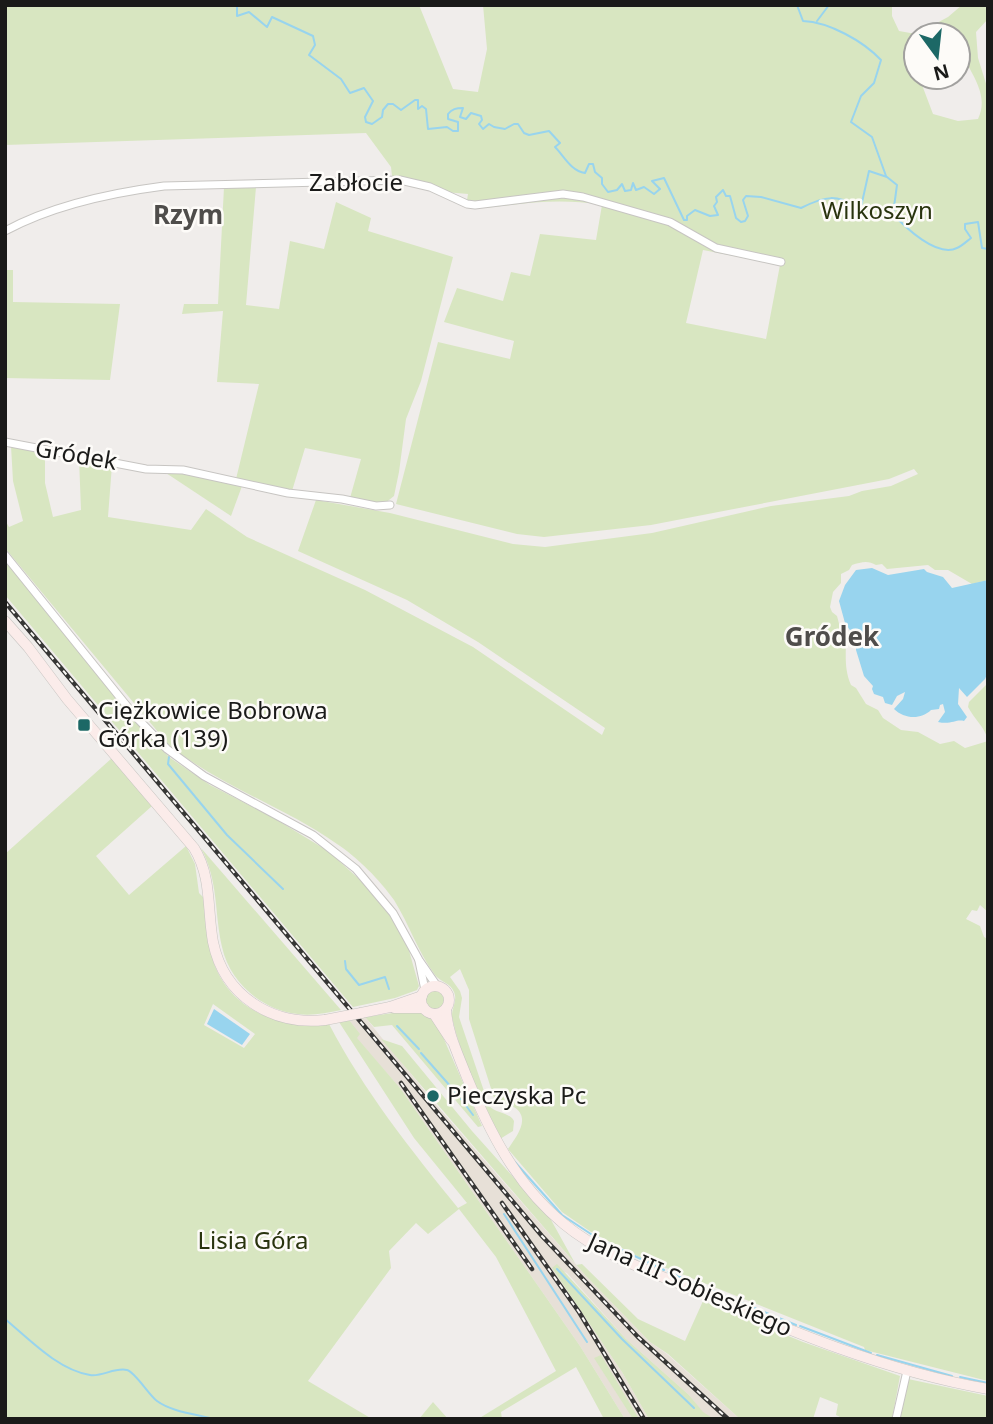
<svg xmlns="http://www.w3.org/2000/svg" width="993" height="1424" font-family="'Noto Sans',sans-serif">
<rect width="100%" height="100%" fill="#f0edeb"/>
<polygon fill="#e7e0d7" points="365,1017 432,1100 586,1276 650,1342 667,1354 740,1419 714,1419 703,1413 689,1395 626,1339 567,1273 552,1268 622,1372 649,1419 625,1419 580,1346 400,1088 356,1038 349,1020"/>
<g fill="#d8e6c1" fill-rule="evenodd">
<path d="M5,5H419L453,89L478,92L487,49L483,5H892V16L899,31L916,34L948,17L962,5H988V19L976,32L978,58L988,90V580L972,584L948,570H935L928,565L887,569L882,564L876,565C868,560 861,562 852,565L849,570L841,574V583L833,592L830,607L832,612L837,616L842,635L846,637C846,655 844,669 851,685L856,688L866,704L878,710L883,718L901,730L918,732L940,744L954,741L965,748L988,741V912L980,905L977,911L972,910L966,919L980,926L984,937L988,939V1381L865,1350L864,1347L639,1257L591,1232L562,1212L508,1149C516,1137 533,1117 512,1106C507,1103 500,1104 495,1101L469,1019V990L460,969L450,977L460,991L462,998L459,1017L489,1106C497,1114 509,1112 514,1121L513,1131L500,1139L494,1127C479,1092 460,1055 452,1017C451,1009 458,1001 454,992C451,983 440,982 435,975C418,952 409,924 394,900C380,880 357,857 337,844C283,806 219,786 168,744L5,548V520L9,527L23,521L13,481L11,446L45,453V483L53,517L81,510L79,458L112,465L108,517L191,530L206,509L247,537L365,590L473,647L602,735L605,728L478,642L407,600L298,551L316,500L390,513L513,544L545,547L652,533L771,506L849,496L862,491L891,486L918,474L914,469L889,479L651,525L544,537L517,534L396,504L438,342L510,359L514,341L444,322L457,288L503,301L511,272L530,276L540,234L596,240L602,205C560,198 526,203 484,208V202L467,200L468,194L445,192L428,184L392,176L391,167L366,133L5,145ZM916,35H958C958,64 993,87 978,119L958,121L933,114L919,77H916V68L911,56L916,54ZM703,250L780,265L766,339L686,323Z"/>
<polygon points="224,187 256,187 246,305 279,309 290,241 324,249 336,202 371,218 368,231 453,257 421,381 406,419 399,472 394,496 384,504 350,498 361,459 305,448 292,491 236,479 259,384 217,382 223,311 182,314 184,304 218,304"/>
<polygon points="5,270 13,270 13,302 120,304 110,380 5,378"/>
<polygon points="176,472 242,486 231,516 166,473"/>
<polygon points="5,561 134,720 169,757 210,785 272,817 328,851 370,889 391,915 408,947 419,986 417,990 395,998 353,1007 5,595"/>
<path d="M988,683V740C984,726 975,720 968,707L969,702Z"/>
<path d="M112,758L152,806L96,856L129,895L186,846L195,864L199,893L205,899C206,917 207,936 211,953C224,1008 278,1030 329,1024C364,1091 411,1150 458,1208L467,1203L414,1138L339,1022L349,1020L360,1034L357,1038L400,1088L580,1346L625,1419H604L576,1367L501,1412L502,1419H478L556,1371L496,1257L459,1209L428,1234L416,1223L389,1251L391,1268L308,1381L372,1419H5V854ZM213,1004L255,1034L244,1048L204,1025Z"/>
<path d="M201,848L341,1010C326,1013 312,1016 298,1014C262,1010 230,983 222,947C214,911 219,883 201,848Z"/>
<circle cx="435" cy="1000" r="10"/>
<polygon points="414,1010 419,1010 436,1021 482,1126 478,1127 392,1025 374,1027 365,1017"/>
<polygon points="381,1039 402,1046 472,1131 550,1218 576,1265 582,1264 638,1319 685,1341 703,1301 803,1342 900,1376 892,1419 844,1419 836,1415 838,1404 820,1397 813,1419 740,1419 668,1354 650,1342 586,1276"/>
<polygon points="557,1264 626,1339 689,1395 703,1412 714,1419 649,1419 622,1372 552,1268"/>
<polygon points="601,1355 639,1419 633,1419 594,1358"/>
<polygon points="908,1379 988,1396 988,1419 900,1419"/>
<polygon points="433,1402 448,1419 419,1419"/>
</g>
<g fill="#98d4ee">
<path d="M872,568L888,575L924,569L927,572L943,577L952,588L988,580V672L985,679L967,697L959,688L958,704L967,717L964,721C956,719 951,725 938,722L945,712L943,704L940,705L939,709L931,710C921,720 904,719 894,709L903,699L905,692L897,696L892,705L885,703L883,697L874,694L872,689L873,686L864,676L856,650V639L845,623L839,601L845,585L856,570Z"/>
<polygon points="214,1009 250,1034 242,1045 207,1024"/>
</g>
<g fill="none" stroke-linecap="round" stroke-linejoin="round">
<g stroke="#98d4ee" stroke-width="2">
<path d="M237,5V16L249,12L267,27L272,17L313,36L315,45L309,55L341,79L350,93L364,88L373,101L365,117L366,122L372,124L382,117L383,110L388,104H393L401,110L415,100H418V109L422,106L426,109L428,129L447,127L453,131H458V122L448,119V114C452,109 456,108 463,108L460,117L466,119L471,113L481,116L482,120L479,124L483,129L489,124L494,127L505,129L514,124H518L524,133L529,135L549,131L560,143L555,147C564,156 571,171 585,173L589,164H593L595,172L602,178V184L608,192L617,190L622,184L625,191L631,190L633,183L636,190L644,187L654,194L660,189L652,181L664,178L684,220H687V216L695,210L710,216L718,215L714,206L717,202L716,197L723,190L726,196H730L736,218L741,222L745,221L748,216L743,200L746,196L761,197L801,208C827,195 835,195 861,207L869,171L887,177L897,185L893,214C905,227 937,258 957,248C962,246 967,241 971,238L965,229V224L978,222L982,248L988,249"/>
<path d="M797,5L803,21C829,22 863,41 881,60L874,83L861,96L851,122L872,137L886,176"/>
<polyline points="817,21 829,5"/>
<polyline points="169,757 168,764 227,835 283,889"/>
<polyline points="345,961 346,969 359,985 385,977 389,989"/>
<polyline points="397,1026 419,1049"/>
<polyline points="421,1053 459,1096"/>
<polyline points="461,1099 473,1115"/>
<polyline points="514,1161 562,1215 597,1238 664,1270"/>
<polyline points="504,1214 587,1342"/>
<polyline points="557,1269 622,1339 694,1408"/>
<polyline points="668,1272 720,1294"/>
<polyline points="725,1296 796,1325"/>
<path d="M5,1319C29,1339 58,1370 90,1375C102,1377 115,1367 127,1370C135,1372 149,1395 157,1401C172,1412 196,1414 214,1419"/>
<polyline points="800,1326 871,1353"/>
<polyline points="877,1355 952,1376"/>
<polyline points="960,1377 988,1383"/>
</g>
<g stroke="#c7c5c2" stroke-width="9">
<g id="street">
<path d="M5,231C53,205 110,193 164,186L400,180L430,187L467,204L475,205L563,194L583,197L670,222L716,248L781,262"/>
<polyline points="5,442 146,469 183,470 288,493 342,499 376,506 390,505"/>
<polyline points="5,555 135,716 167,749 204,776 313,835 356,869 393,913 419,960 437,986"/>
<polyline points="419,961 425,990"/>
<polyline points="896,1419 907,1371"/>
</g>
</g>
<g stroke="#c7c5c2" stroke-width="11">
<g id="secondary">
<path d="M5,621L28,647L67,699L194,848C212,877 207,909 213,942C224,996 272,1026 325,1020"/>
<circle cx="435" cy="1000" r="14"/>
<polyline points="394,1008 424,1008"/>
<path d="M446,1009C447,1032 458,1054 466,1075C489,1131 516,1185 564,1224C600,1254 649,1271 692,1289C788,1330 884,1371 988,1389"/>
<polyline points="361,1013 390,1007 422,996"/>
<polyline points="434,1014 451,1040"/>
</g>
</g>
<use href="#street" stroke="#fff" stroke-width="7"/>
<use href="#secondary" stroke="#fbecea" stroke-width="10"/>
<g stroke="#363635" stroke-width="4.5">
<g id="rail">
<polyline points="5,602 542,1236 638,1337 728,1419"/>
<polyline points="401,1083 532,1269"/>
<polyline points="502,1203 579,1312 644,1419"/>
</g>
</g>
<use href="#rail" stroke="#fdfbf8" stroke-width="2" stroke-dasharray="5" stroke-linecap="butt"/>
<g stroke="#c7c5c2" stroke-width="11" stroke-linecap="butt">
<polyline id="secondary-bridge" points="325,1020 361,1013"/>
</g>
<use href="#secondary-bridge" stroke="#fbecea" stroke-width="10"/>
</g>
<g fill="#1c6866" stroke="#fdfbf8" stroke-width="2.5">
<rect x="77" y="718" width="14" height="14" rx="3.5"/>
<circle cx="433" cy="1096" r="7"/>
</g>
<g text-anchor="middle" stroke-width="5" stroke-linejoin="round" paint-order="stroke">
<g font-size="24" fill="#1a1a19" stroke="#fdfbf8">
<text x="356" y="191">Zabłocie</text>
<text transform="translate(76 455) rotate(10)" y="8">Gródek</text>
<text transform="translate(690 1285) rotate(24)" y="8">Jana III Sobieskiego</text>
</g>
<g font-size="24" fill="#29340e" stroke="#fdfbf8">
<text x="877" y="219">Wilkoszyn</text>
<text x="253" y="1249">Lisia Góra</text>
</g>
<g font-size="24" fill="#1a1a19" stroke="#fdfbf8" text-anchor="start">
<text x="98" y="719">Ciężkowice Bobrowa<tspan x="98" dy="28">Górka (139)</tspan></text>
<text x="447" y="1104">Pieczyska Pc</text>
</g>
<g font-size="26" font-weight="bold" fill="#4f4d4b" stroke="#fdfbf8">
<text x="188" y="224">Rzym</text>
<text x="832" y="646">Gródek</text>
</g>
</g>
<rect width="993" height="1424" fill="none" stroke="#1a1a19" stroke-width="14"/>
<g transform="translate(937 56) rotate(165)"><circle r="33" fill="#fdfbf8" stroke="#a2a19f" stroke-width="2"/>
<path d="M0-5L12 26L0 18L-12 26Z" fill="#1c6866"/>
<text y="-10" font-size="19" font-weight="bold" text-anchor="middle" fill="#1a1a19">N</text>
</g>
</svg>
